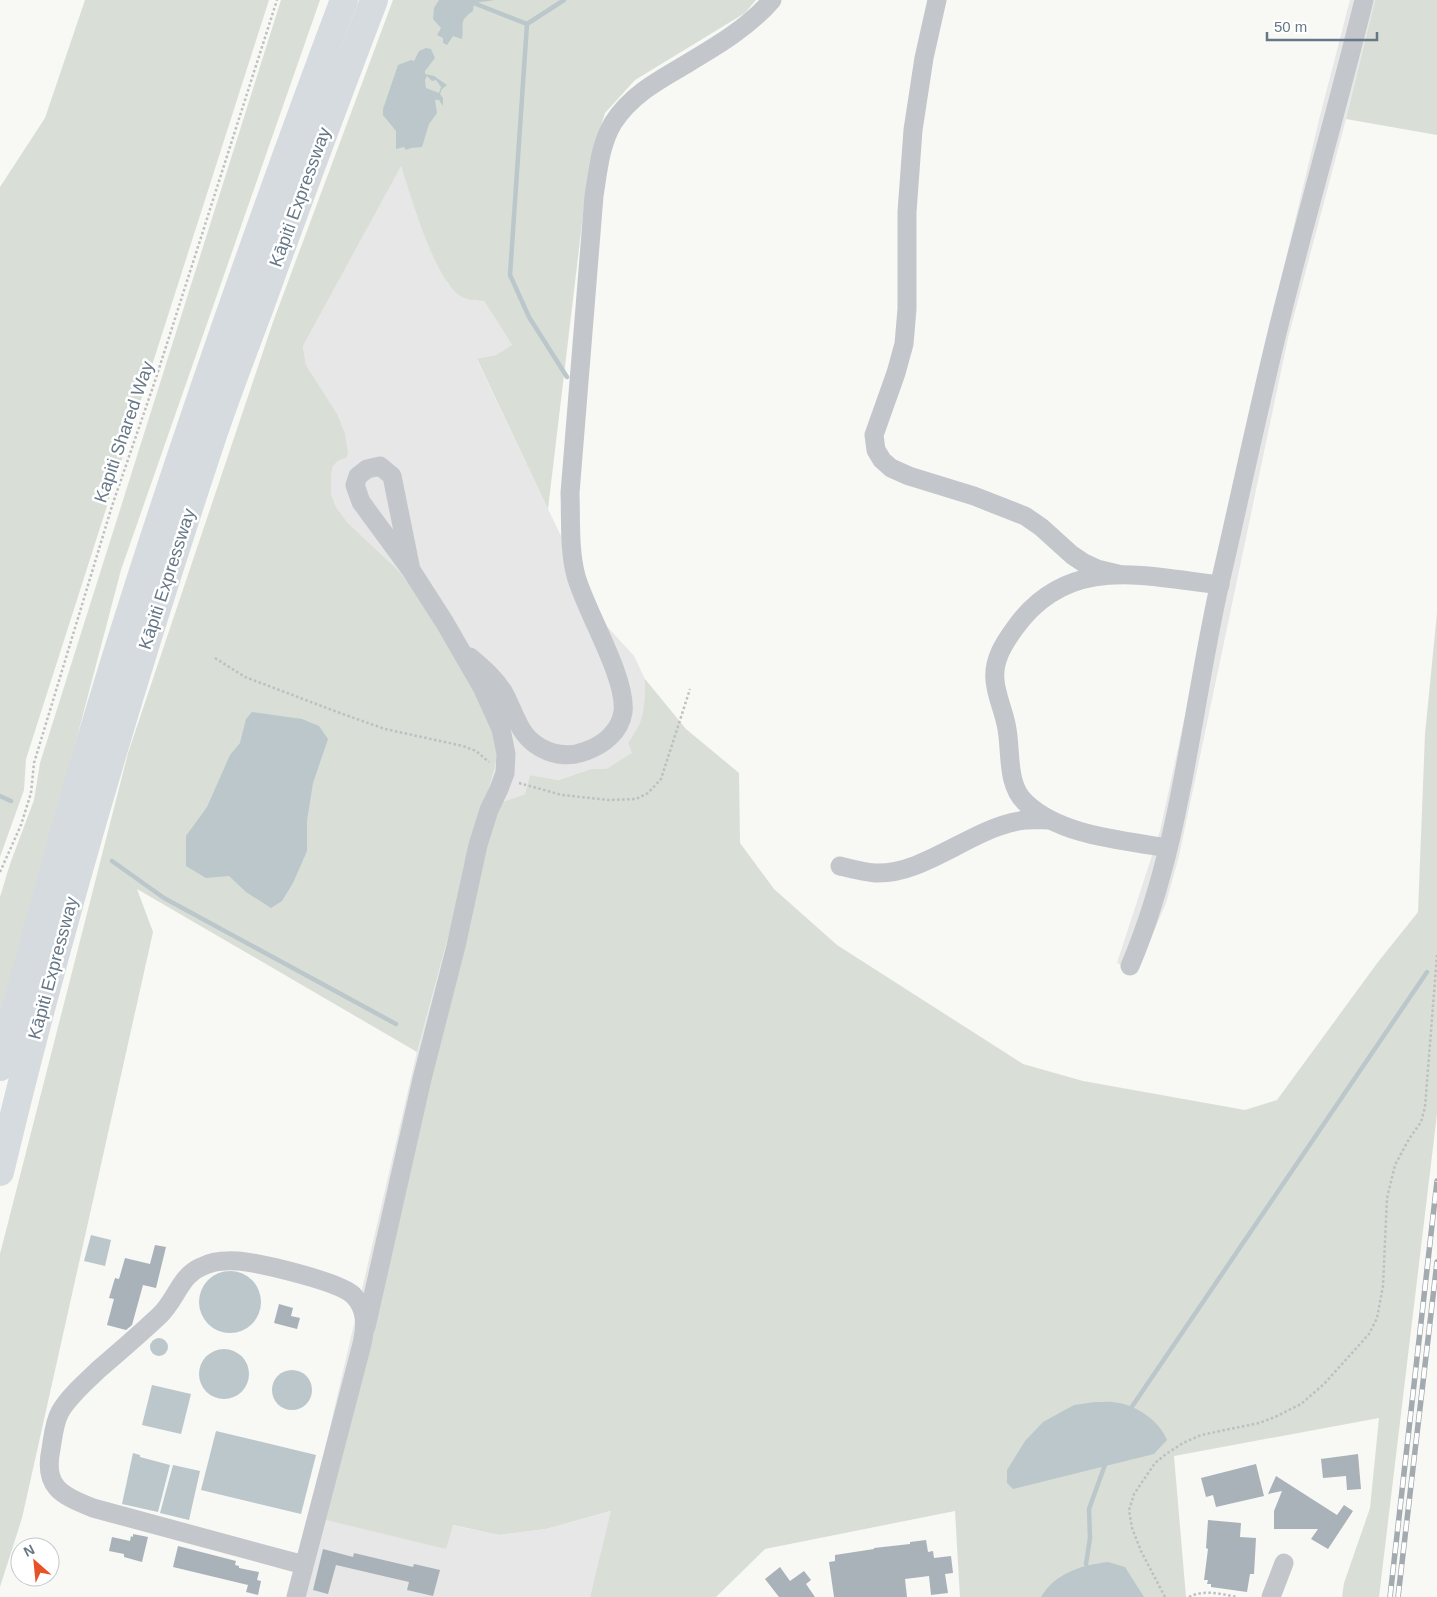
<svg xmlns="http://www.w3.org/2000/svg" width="1437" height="1597" font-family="Helvetica,sans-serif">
<rect width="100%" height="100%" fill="#f8f8f5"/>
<g fill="#e6e7e6">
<polygon points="1350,0 1375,0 1346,119 1288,338 1179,856 1166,903 1137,971 1117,963 1160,831 1268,334 1320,116"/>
<polygon points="401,165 428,244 448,284 474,301 484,301 512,345 496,355 477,360 601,620 634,656 645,679 644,713 636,732 628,743 633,753 606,769 591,769 557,780 530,775 525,794 502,802 445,1549 452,1525 499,1535 546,1529 612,1511 590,1597 288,1597 309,1518 417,1052 483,813 433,615 399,571 348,523 336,507 331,494 331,475 333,466 338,461 345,458 329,402 306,365 303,346"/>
</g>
<g fill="#d9dfd6">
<polygon points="85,0 269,0 26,759 24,790 0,857 0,187 45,118"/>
<polygon points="281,0 320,0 121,570 0,1030 0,897 10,864 34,800 40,763"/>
<path d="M393,0H756L745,13L635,80L605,113L589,165L548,509L477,359L496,355L512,345L484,301C476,301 469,300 462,297C435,283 411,195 401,166L303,346L306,365L337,414L345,434L348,454L346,458L338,461L333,466L331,475V494L336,507L348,523L399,571L433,615L495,731L498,754L417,1052L137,889L153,932L22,1518L0,1587V1254L128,753L273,322Z"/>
<polygon points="1375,0 1437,0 1437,135 1346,119"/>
<path d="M1437,613V1114L1379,1597H1342L1344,1583L1370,1508L1379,1418L1174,1456L1186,1597H960L955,1511L765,1549L716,1597H590L611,1511L546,1529L499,1535L453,1525L446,1549L322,1519L494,814L502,802L525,794L530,775L558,780L591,769H606L632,753L628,743C646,718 644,708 645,679L686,729L739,773L740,843L774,889L837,945L1023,1064L1083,1081L1245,1110L1277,1100L1378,962L1418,912L1425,734Z"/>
</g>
<g fill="#bbc7cb" fill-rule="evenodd">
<path d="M439,0H495L474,3L473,11C457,22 465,24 462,39L453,36L447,45L443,43V38L437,35L441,28L433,19L434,8Z"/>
<path d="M426,48L431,49L435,58L425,71V74L434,76L447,85L442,89L440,94L443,98V106L439,100H435L437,113L429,124L422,147L411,148L406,150L404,147L396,149V131L383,115V109L398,65L411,60L414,61L419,51ZM427,76L432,81L436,80L441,87L439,93L426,88L425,80Z"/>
<polygon points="252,712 302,719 319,726 328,739 313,783 307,821 307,851 293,883 282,901 271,908 246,892 229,876 206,878 186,866 186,836 207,807 230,755 240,743 246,719"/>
<polygon points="91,1235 111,1240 105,1266 84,1261"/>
<circle cx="230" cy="1302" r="31"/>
<circle cx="159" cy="1347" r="9"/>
<circle cx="224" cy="1374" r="25"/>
<circle cx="292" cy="1390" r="20"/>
<polygon points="152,1385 191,1394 181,1434 142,1425"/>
<path d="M1095,1402C1102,1402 1111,1401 1119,1403C1138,1406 1161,1423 1167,1440L1154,1454L1013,1489L1007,1483V1470L1025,1441L1043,1422L1074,1405Z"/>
<polygon points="216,1431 316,1455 301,1514 201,1490"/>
<polygon points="133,1453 140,1455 140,1457 170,1465 158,1512 122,1504"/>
<polygon points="173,1465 200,1471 189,1520 160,1513"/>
<path d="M1108,1562L1125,1567L1144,1597H1041C1055,1573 1082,1565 1108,1562Z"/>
</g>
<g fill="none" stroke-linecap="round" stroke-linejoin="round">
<g stroke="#bbc7cb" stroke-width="4.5">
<polyline points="466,0 527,24"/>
<polyline points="527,24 510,275 529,317 567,377"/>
<polyline points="527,24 564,0"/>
<polyline points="0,796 11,801"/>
<polyline points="112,861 164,898 396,1024"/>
<polyline points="1129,1411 1427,972"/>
<polyline points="1086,1564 1090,1538 1089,1509 1106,1462"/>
</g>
</g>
<g fill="#a9b2b8">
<polygon points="155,1245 166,1247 156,1288 143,1285 132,1325 126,1330 107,1325 114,1299 109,1298 115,1278 119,1279 125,1258 150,1264"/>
<polygon points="279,1304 293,1308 291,1316 300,1318 297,1329 274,1323"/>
<polygon points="1358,1454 1361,1489 1347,1490 1346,1476 1323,1478 1321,1459"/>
<polygon points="1256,1464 1264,1496 1216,1507 1213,1495 1206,1497 1201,1478"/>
<polygon points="1276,1476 1337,1515 1344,1505 1353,1511 1328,1549 1311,1539 1318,1529 1274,1529 1274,1511 1282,1491 1268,1494"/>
<polygon points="1208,1520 1241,1523 1240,1537 1256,1538 1254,1574 1250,1574 1247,1592 1211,1587 1211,1584 1207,1584 1208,1580 1204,1580 1208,1549 1206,1548"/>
<polygon points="133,1534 148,1537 142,1562 124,1557 124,1554 109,1551 112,1537 130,1541 131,1536 133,1537"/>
<polygon points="926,1540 928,1552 933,1551 934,1558 951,1556 953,1573 945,1574 948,1593 931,1595 929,1576 905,1579 907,1597 834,1597 829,1562 835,1561 835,1555 874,1549 874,1548 910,1544 910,1542"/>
<polygon points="178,1546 236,1561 235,1565 239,1566 239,1568 259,1572 257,1580 261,1581 258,1595 246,1592 248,1585 173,1567"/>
<polygon points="323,1549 353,1557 354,1553 413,1567 414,1564 440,1570 433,1596 407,1590 409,1582 336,1565 328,1594 313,1590"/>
<polygon points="780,1567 790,1581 804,1571 811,1580 806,1584 815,1597 779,1597 765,1579"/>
</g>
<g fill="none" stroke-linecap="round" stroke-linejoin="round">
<g stroke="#bdbfc2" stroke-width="2.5" stroke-dasharray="2.5 2.5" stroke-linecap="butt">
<polyline points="215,658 245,677 340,713 385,729 463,746 476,751 489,762"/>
<polyline points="519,783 562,795 609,800 636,799 648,793 661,779 690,689"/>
<polyline points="0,872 21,825 31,793 34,763 112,506 155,381 277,0"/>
<polyline points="1165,1597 1141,1551 1132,1528 1129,1510 1134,1494 1155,1463 1166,1454 1183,1443 1201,1435 1259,1423 1275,1417 1301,1404 1324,1384 1369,1334 1377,1318 1383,1286 1387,1198 1395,1165 1409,1139 1421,1122 1425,1107 1437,955"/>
<path d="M1189,1597C1205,1589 1220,1594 1237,1597"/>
</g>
<g stroke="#c3c7cb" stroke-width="19">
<polyline points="937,0 924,58 913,130 907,212 907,309 904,344 896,373 874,435 876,450 882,460 891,468 909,476 974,496 1025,516 1041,527 1072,555 1084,563 1097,569 1118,574"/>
<path d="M470,657C483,668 495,678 504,693C514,711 518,732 535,744C550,755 569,758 586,751C603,745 620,732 623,712C627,678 586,612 576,576C569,550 571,520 570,493L594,196C598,171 600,145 613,123C630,96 657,81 683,66C715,47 748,28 772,0"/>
<path d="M1168,848C1122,840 1061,836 1026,803C1005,784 1012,748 1006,724C1003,709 996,695 995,680C993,660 1004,643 1015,628C1068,554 1142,576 1220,585"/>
<path d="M840,866C852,869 863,872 875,873C924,875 971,829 1019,821C1029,819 1040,820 1050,820"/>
<path d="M1130,966C1181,847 1191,713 1219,587C1239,501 1257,415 1278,329C1305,219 1337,110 1364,0"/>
<polyline points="366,1327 422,1079 456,946 478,845 489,810 499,789 505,773 506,754 501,729 483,689 445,623 411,570 361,502 355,485 358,476 367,469 380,466 392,476 411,570"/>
<path d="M296,1597L362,1344C366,1326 367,1309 353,1295C338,1281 260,1263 238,1261C225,1260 212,1261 201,1267C180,1276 176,1300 160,1315C140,1334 119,1352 98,1370C85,1383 69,1396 60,1412C54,1423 53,1437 51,1449C43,1487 61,1495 93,1508L304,1565"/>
<polyline points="1271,1597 1284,1563"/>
</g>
<g stroke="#d6dbdf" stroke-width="28">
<path d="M0,1067C37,931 73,795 115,660C184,438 262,218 344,0"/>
<path d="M0,1172C59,925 131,682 211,441C226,396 243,352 260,307C297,204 335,102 374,0"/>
</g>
<g stroke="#a3aab0" stroke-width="5.5">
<g id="rail">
<polyline points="1390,1597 1437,1181"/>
<polyline points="1398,1597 1437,1262"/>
</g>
</g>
<use href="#rail" stroke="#fff" stroke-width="4" stroke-dasharray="11" stroke-linecap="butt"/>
</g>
<g text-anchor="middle" stroke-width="5" stroke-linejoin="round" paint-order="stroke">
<g font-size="18" fill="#667887" stroke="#fff">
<text transform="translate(300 197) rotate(-70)" y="6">Kāpiti Expressway</text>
<text transform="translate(124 432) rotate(-71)" y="6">Kapiti Shared Way</text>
<text transform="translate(167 579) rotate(-72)" y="6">Kāpiti Expressway</text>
<text transform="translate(53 968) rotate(-75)" y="6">Kāpiti Expressway</text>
</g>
</g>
<g transform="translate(35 1562) rotate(333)"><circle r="24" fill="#ffffff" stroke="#c2c9cf"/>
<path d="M0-4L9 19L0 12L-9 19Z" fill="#e75226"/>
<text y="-8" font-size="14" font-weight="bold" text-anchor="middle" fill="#667887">N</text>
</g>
<path d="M1267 32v8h110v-8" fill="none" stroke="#667887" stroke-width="2.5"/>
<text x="1274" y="32" font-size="15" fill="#667887" stroke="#ffffff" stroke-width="4" paint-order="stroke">50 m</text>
</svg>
